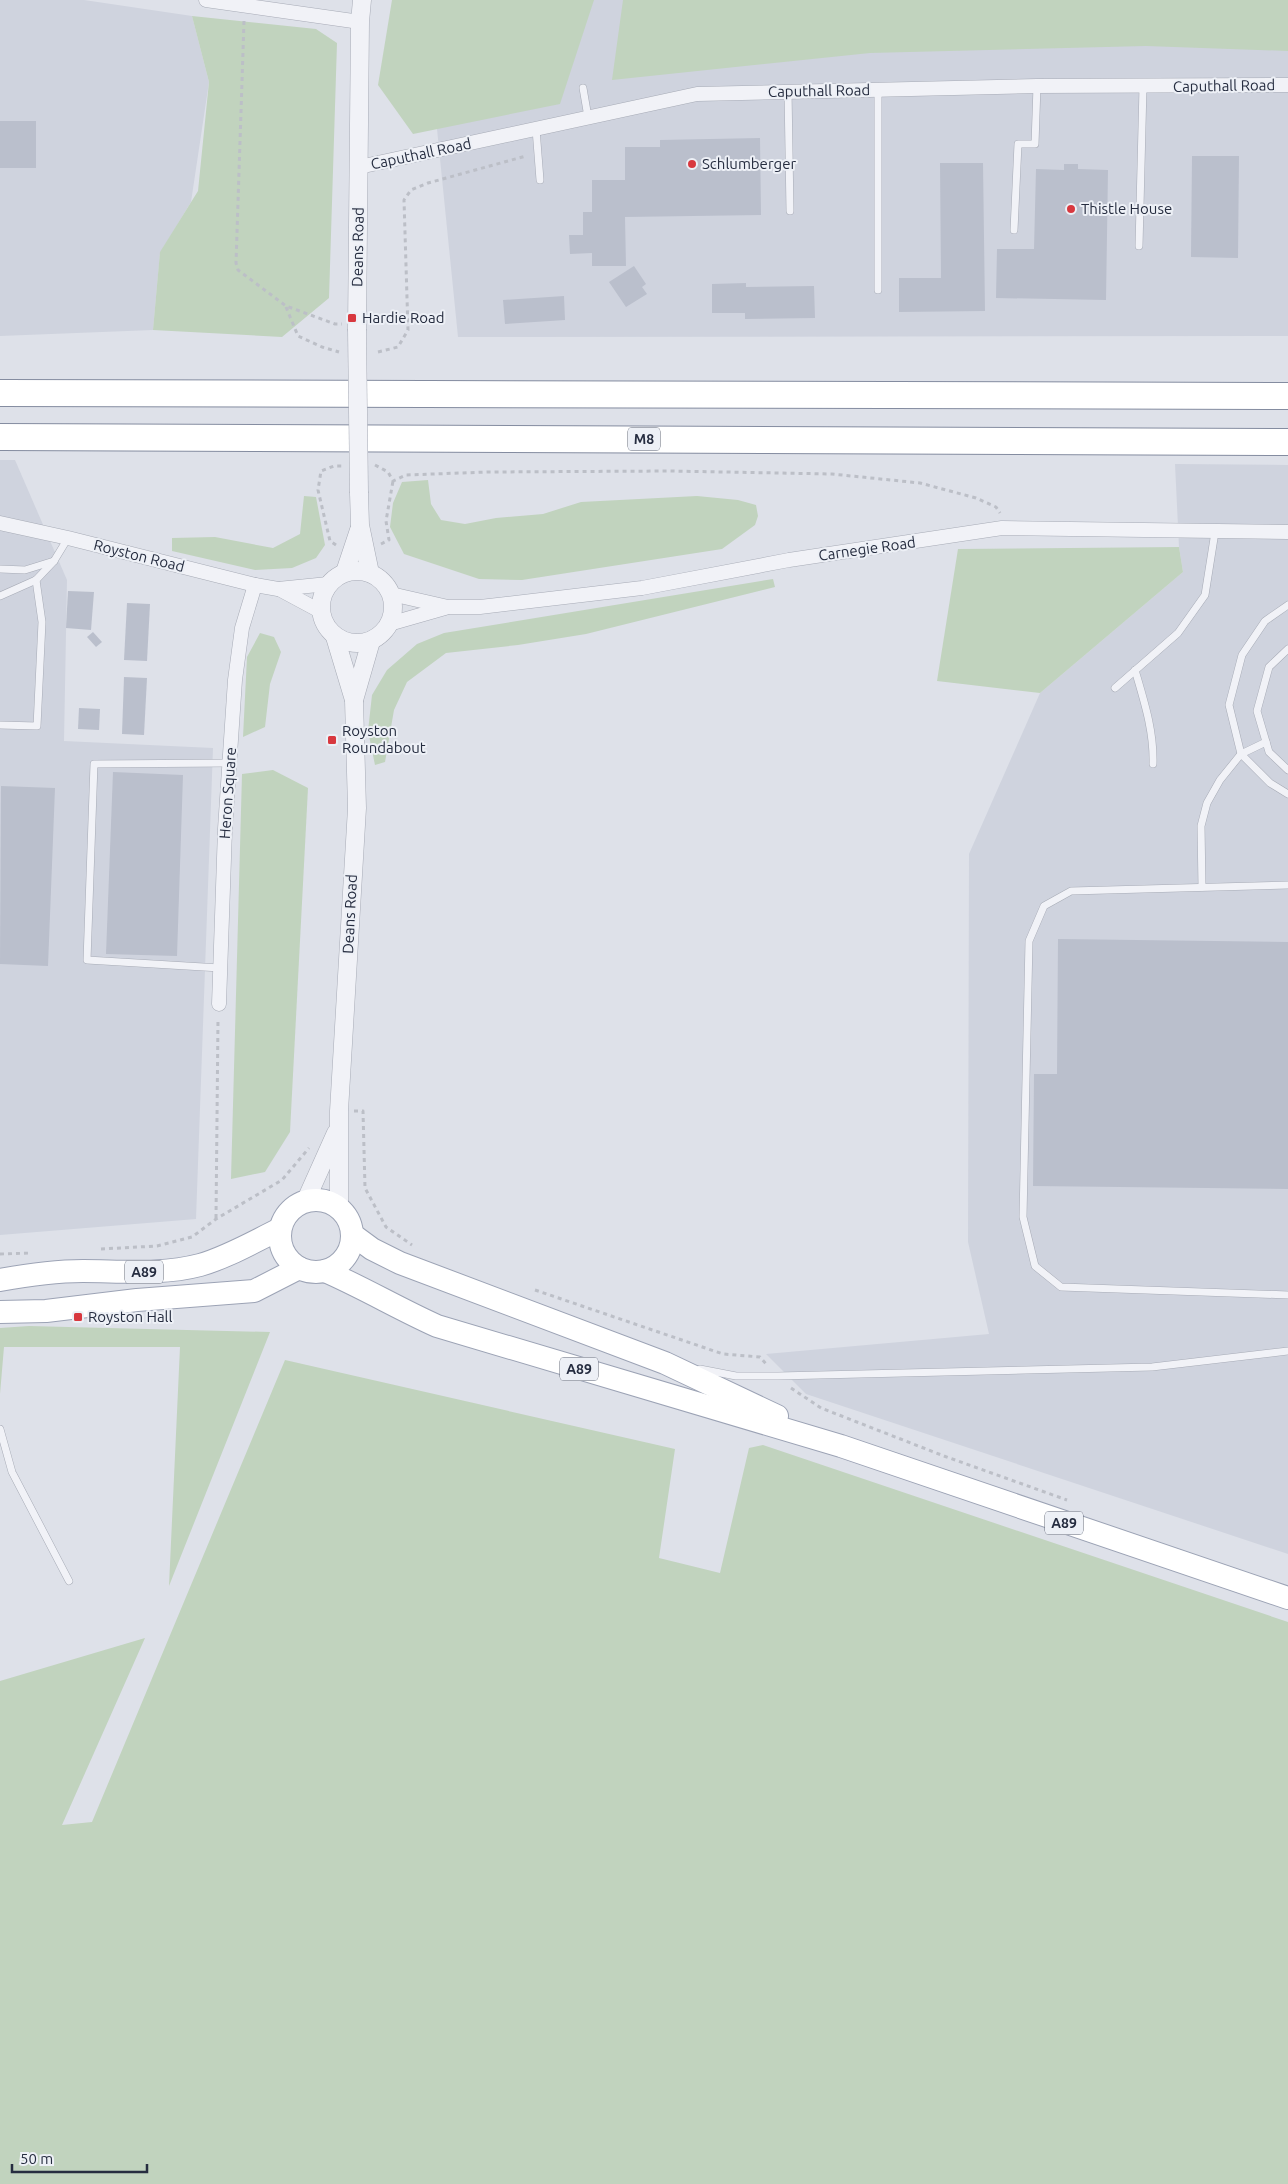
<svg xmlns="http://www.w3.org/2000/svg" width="1288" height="2184" font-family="Ubuntu,sans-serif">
<rect width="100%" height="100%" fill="#dee1e9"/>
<g fill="#cfd3de">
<polygon points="0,0 84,0 192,16 209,82 191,202 160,253 153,330 0,336"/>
<polygon points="424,0 1288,0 1288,336 458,337"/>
<polygon points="0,460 15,460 67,580 64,741 213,748 196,1219 0,1235"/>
<polygon points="1175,464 1288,465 1288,1554 806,1394 766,1354 989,1334 968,1242 969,854 1040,693 1183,572 1179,547"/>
</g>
<g fill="#c1d3be">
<polygon points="392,0 594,0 560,104 413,134 378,85"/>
<polygon points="623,0 1288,0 1288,51 1146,46 870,53 612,80"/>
<polygon points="192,16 316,29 337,43 329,298 282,337 153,330 160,252 198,191 209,82"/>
<polygon points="428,480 431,504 441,520 465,524 496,518 543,514 581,502 697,496 738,500 756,505 758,516 755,525 722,549 522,580 479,579 404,554 390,527 393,503 402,482"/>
<polygon points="304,496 316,497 325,545 316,558 292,568 255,570 172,551 172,538 215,537 273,548 300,534"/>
<polygon points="1179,547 1183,572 1040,693 937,681 958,549"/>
<polygon points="773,579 775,587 586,634 518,645 446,653 407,682 394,710 385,762 375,765 368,731 372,695 387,670 417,644 444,633"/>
<polygon points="260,633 274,637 281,652 270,684 265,727 243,737 247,657"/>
<polygon points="273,770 308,788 290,1132 265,1172 231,1179 242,774"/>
<polygon points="29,1326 270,1332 169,1586 180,1347 4,1347 0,1394 0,1328"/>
<polygon points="285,1360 675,1449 659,1558 720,1573 749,1448 763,1445 1288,1622 1288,2184 0,2184 0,1681 145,1638 62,1825 92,1822"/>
</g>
<g fill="#babfcc">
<rect x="0" y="121" width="36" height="47"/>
<polygon points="760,138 761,215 625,217 626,266 592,266 592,253 570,254 569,235 583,235 583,212 592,212 592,180 625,180 625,147 660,147 660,140"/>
<polygon points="1192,156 1239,156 1238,258 1191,257"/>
<polygon points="940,163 983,163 985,311 899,312 899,278 941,278"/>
<polygon points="1064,164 1078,164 1078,169 1108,170 1106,300 996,298 997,249 1034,249 1036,169 1064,170"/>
<polygon points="634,266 646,284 642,287 647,294 626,307 609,282"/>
<polygon points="746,283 746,287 814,286 815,318 745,319 745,313 712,313 712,284"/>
<polygon points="564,296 565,320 505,324 503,300"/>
<polygon points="68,591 94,592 91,630 66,628"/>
<polygon points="127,603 150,604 147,661 124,660"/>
<polygon points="93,632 102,642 96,647 87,637"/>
<polygon points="124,677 147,678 144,735 122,734"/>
<polygon points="79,708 100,709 99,730 78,729"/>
<polygon points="113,772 183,775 177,956 106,954"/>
<polygon points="1,786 55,788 48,966 0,964"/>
<polygon points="1058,939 1288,942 1288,1189 1033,1186 1034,1074 1057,1074"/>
</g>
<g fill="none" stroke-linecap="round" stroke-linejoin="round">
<g stroke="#a7abb6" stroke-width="8">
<g id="service">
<polyline points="583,88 588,117"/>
<polyline points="878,89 878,290"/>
<polyline points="788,91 790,211"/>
<polyline points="536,129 540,180"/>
<polyline points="1014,230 1018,144 1035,144 1037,86"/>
<polyline points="1139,246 1143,87"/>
<polyline points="0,569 25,570 54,561"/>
<polyline points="0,596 36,580 54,561 68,538"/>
<polyline points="1288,605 1265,621 1242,655 1229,705 1241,754 1270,783 1288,794"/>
<polyline points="1288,649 1269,667 1257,711 1269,752 1288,770"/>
<path d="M1135,670C1144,701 1154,731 1153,764"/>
<polyline points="1115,688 1178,633 1205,595 1215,532"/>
<polyline points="0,725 37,726 42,622 36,580"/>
<polyline points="1288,885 1071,891 1044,906 1029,941 1023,1217 1035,1266 1061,1287 1288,1295"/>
<polyline points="1202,887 1201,826 1207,803 1220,780 1241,754 1266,742"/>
<polyline points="220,968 87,960 94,764 230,763"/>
<polyline points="700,1369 736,1376 778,1376 1152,1367 1288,1351"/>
<polyline points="0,1429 12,1472 69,1581"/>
</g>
</g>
<g stroke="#a7abb6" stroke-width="15">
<g id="minor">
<polyline points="206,0 360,22"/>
<polyline points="359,167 697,94 1037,86 1288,85"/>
<polyline points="0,523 68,538 255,585 278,589 328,584"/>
<polyline points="279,589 320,611"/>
<polyline points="391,594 448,607 480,607 642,588 789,560 1002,528 1288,532"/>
<polyline points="389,624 445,608"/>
<polyline points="219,1004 225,829 235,680 242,628 255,585"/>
</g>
</g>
<g stroke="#a7abb6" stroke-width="19">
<g id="tertiary">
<polyline points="357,329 360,22 362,0"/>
<polyline points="359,493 360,525 370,573"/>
<circle cx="357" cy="607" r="36"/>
<polyline points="345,572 359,530"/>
<polyline points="335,637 354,700 357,808 339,1111 339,1207"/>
<polyline points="354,700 371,641"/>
<polyline points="306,1200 336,1133"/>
</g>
</g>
<g stroke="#9ca3b5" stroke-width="24">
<g id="primary">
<circle cx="316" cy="1236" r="36"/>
<polyline points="353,1235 372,1249 400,1263 665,1363 777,1416"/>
<path d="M325,1271C364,1288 399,1309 437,1326L841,1446L1288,1598"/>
<path d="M0,1280C27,1275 55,1271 83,1271C122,1271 162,1275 200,1265C228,1257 255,1241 280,1229"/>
<polyline points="0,1312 46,1311 137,1300 254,1291 299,1268"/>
</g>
</g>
<g stroke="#848ca0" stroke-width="28">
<g id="motorway">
<polyline points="0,393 1288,396"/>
<polyline points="0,437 1288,442"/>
</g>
</g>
<g stroke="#bcbfc7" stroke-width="3" stroke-dasharray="4 4" stroke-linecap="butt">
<polyline points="244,21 236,263 238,270 286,306 335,324 342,324"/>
<polyline points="286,307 298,336 322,347 339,352"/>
<polyline points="378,352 398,347 408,330 404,200 411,190 428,183 526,156"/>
<polyline points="375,465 388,472 393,481 406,475 488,472 670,471 832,474 920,483 976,498 996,507 1000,513"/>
<polyline points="381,544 389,540 386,521 393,481"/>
<polyline points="336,545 330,541 318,490 321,471 334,466 342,466"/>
<polyline points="354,1111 363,1111 365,1188 386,1227 412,1245"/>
<polyline points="216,1218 218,1019"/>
<polyline points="101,1249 157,1246 192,1237 216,1219 282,1180 309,1148"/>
<polyline points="0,1254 32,1253"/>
<polyline points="535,1290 723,1354 760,1357 767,1365"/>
<polyline points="791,1388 821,1408 944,1456 1067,1500"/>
</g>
<use href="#service" stroke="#f1f2f7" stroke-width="7"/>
<use href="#minor" stroke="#f1f2f7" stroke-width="14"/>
<use href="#tertiary" stroke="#f1f2f7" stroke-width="18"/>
<use href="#primary" stroke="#fff" stroke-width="22"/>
<use href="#motorway" stroke="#fff" stroke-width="26"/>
<g stroke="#a7abb6" stroke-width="19" stroke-linecap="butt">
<polyline id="tertiary-bridge" points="357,329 359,493"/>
</g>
<use href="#tertiary-bridge" stroke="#f1f2f7" stroke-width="18"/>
</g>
<g fill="#d8383f" stroke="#edf0f6" stroke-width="2">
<circle cx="692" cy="164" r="5"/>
<circle cx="1071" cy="209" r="5"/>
<rect x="347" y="313" width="10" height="10" rx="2.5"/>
<rect x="327" y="735" width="10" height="10" rx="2.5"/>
<rect x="73" y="1312" width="10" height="10" rx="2.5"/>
</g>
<g text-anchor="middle" stroke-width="4" stroke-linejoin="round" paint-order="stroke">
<g fill="#edf0f6" stroke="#626877" stroke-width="1">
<rect x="628" y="427.5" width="32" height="23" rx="4"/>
<rect x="125" y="1260.5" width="38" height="23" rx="4"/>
<rect x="560" y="1357.5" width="38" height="23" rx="4"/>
<rect x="1045" y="1511.5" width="38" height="23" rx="4"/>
</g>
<g font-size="14" font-weight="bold" fill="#262d40">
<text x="644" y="444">M8</text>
<text x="144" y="1277">A89</text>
<text x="579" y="1374">A89</text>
<text x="1064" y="1528">A89</text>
</g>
<g font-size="15" fill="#262d40" stroke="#edf0f6">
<text transform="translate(1224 86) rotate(-1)" y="5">Caputhall Road</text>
<text transform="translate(819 91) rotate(-1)" y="5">Caputhall Road</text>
<text transform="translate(421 154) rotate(-12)" y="5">Caputhall Road</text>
<text transform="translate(358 247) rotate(-89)" y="5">Deans Road</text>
<text transform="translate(867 549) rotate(-8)" y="5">Carnegie Road</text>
<text transform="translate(139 556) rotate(14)" y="5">Royston Road</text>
<text transform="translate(228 793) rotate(-86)" y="5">Heron Square</text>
<text transform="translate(350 914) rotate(-87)" y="5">Deans Road</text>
</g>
<g font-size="15" fill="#262d40" stroke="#edf0f6" text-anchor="start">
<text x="702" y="169">Schlumberger</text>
<text x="1081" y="214">Thistle House</text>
<text x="362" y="323">Hardie Road</text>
<text x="342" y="736">Royston<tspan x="342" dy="17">Roundabout</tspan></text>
<text x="88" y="1322">Royston Hall</text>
</g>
</g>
<path d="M12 2164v8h135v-8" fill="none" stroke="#262d40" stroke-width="2.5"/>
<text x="20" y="2164" font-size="15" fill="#262d40" stroke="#edf0f6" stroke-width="4" paint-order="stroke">50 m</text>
</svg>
